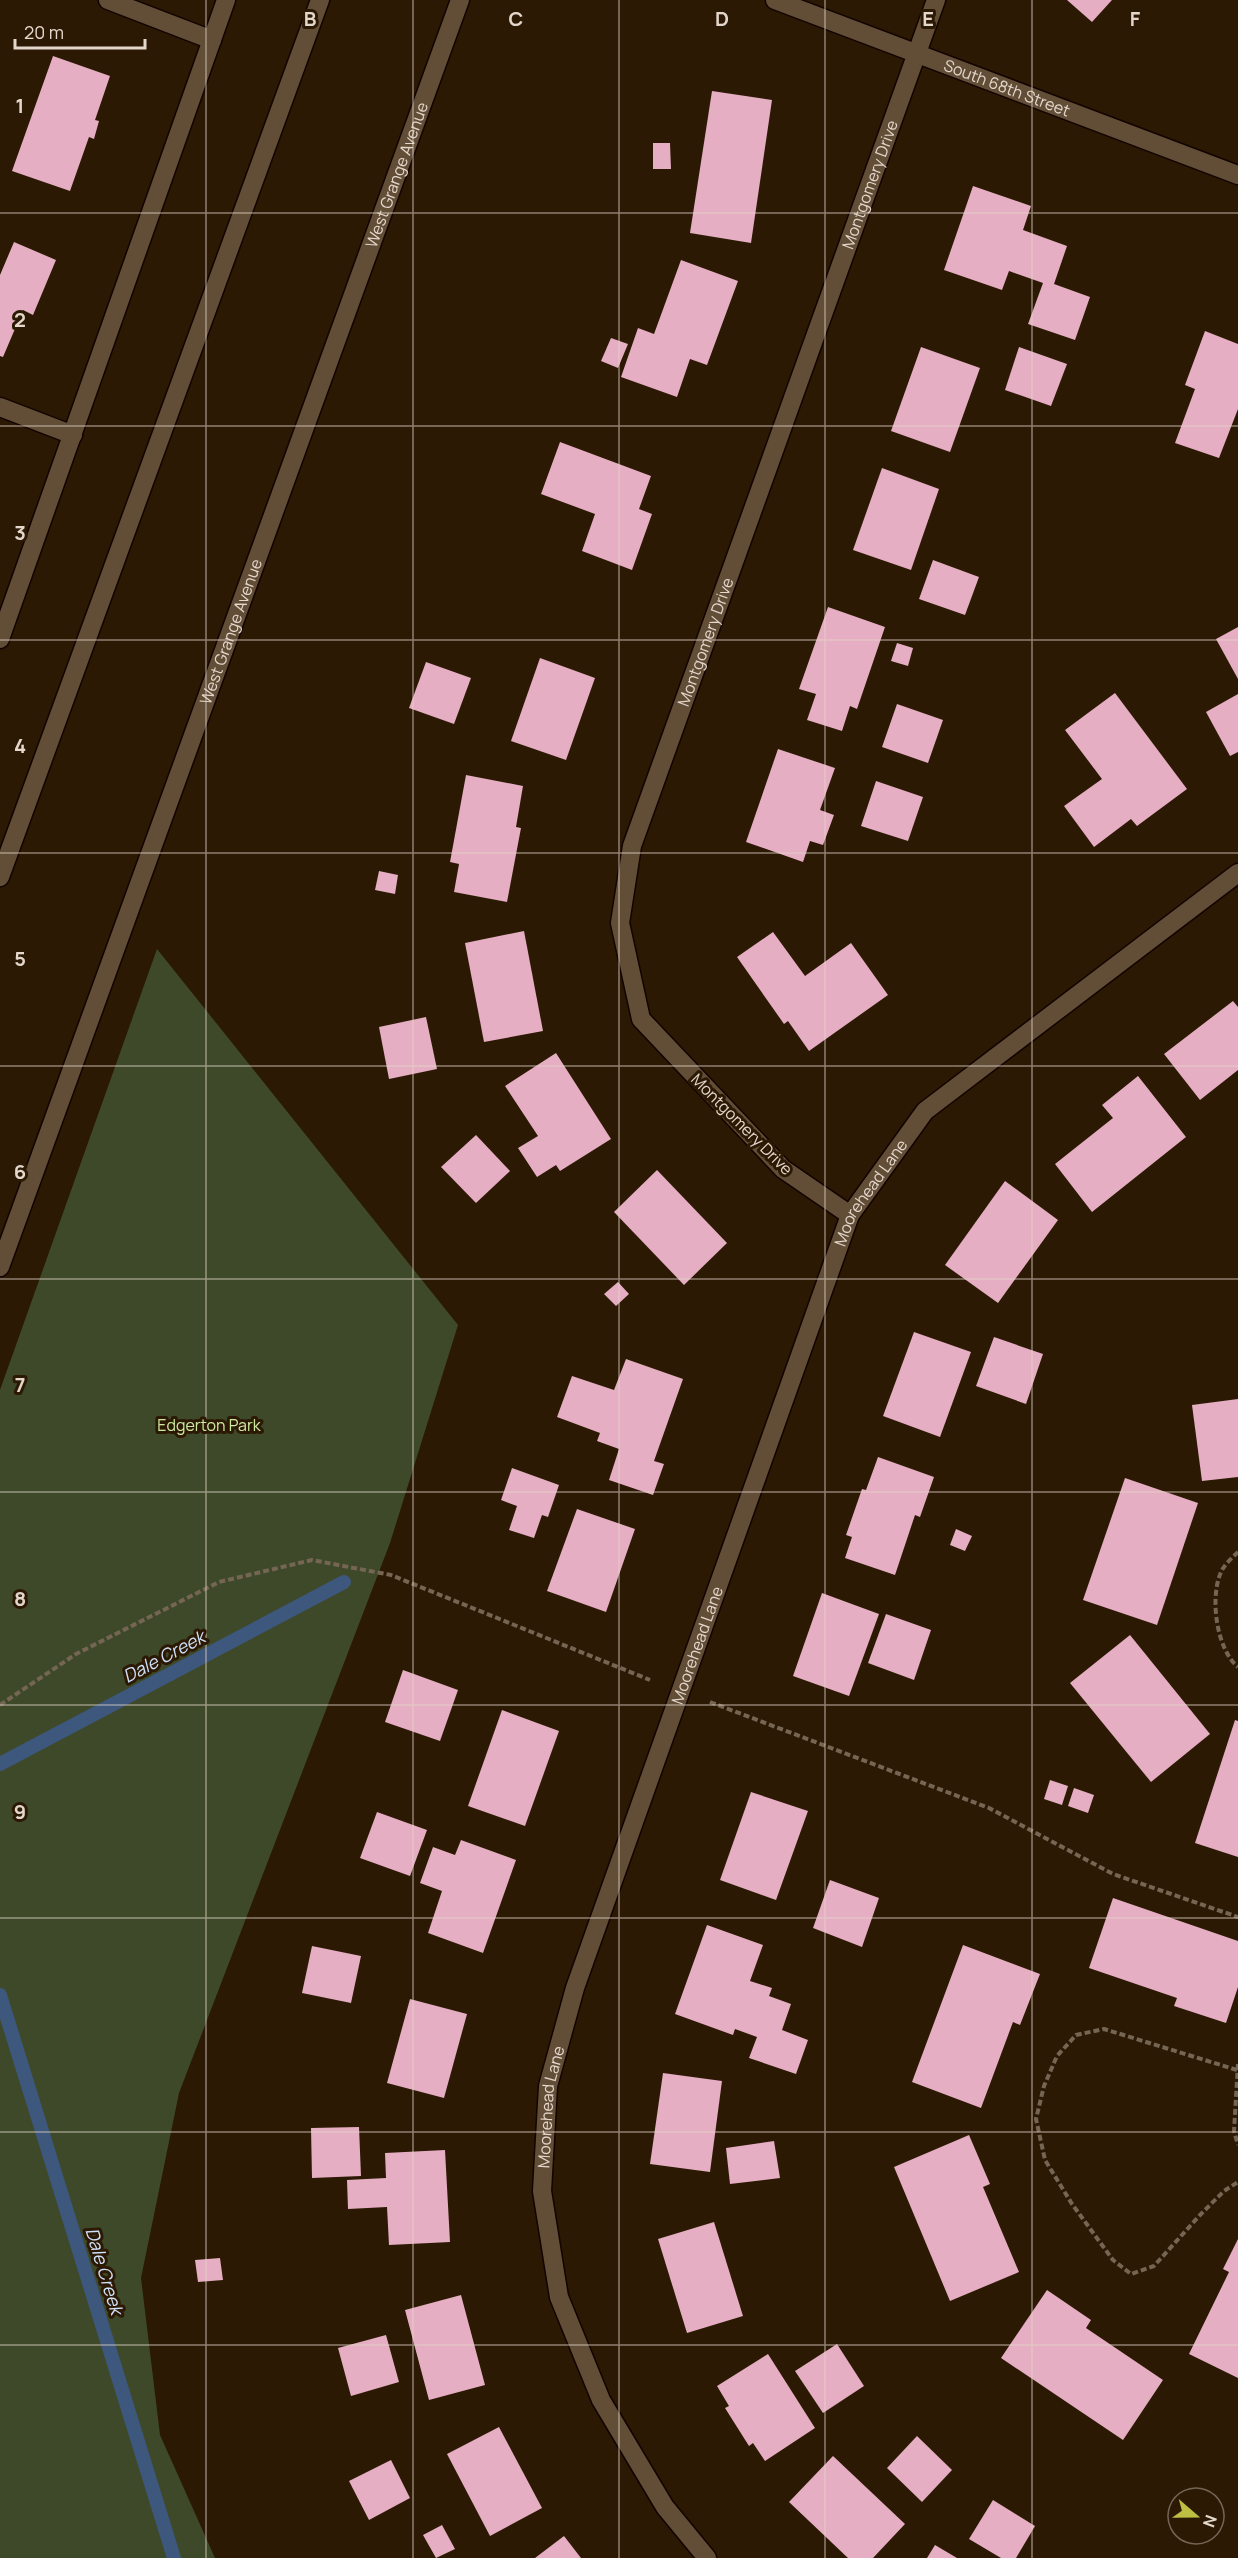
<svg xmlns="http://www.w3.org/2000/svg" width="1238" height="2558" font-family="Manrope,sans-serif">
<rect width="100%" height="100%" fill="#2b1904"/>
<polygon fill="#3e492a" points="157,949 458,1325 390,1543 179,2093 141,2278 160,2435 215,2558 0,2558 0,1390"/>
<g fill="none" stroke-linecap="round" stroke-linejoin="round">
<g stroke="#3d577d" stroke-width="14">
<polyline points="0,1764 344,1582"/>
<polyline points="0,1995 174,2558"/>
</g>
</g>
<g fill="#e5aec2">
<polygon points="1067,0 1112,0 1092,22"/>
<polygon points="53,56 110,76 95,120 99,121 94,139 89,137 70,191 12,171"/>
<polygon points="712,91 772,100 751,243 690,233"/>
<polygon points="653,143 670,143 671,169 653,169"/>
<polygon points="973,186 1031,206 1023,230 1067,246 1054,284 1090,297 1075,340 1028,324 1043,283 1009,271 1002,290 944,270"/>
<polygon points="14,242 56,260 33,315 23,310 3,357 0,356 0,275"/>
<polygon points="681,260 738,281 707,365 690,359 677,397 621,377 638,328 654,334"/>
<polygon points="1205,331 1238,344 1238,409 1219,458 1175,443 1195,389 1185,385"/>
<polygon points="611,338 628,344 618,368 601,361"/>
<polygon points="921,347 980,368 950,452 891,431"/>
<polygon points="1019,347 1067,364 1051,406 1005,390"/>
<polygon points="560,442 651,476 639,509 652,514 632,570 582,551 595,514 541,494"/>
<polygon points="882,468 939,489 911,570 853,550"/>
<polygon points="933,560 979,577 965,615 919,599"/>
<polygon points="828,607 885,627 857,709 850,706 842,731 807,720 816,694 799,689"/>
<polygon points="1238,627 1238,679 1216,639"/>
<polygon points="897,643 913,648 908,666 891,661"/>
<polygon points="540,658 595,678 566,760 511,741"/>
<polygon points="426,662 471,678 454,724 409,708"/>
<polygon points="1115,693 1187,789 1137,826 1131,819 1094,847 1064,806 1102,779 1065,730"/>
<polygon points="1238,694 1238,752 1230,756 1206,712"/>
<polygon points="897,704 943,720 928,763 882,747"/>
<polygon points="778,749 835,768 820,810 834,815 823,845 810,841 803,862 746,842"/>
<polygon points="466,775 523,786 516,827 521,828 507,902 454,892 459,864 450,862"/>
<polygon points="876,781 923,797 908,841 861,826"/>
<polygon points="379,871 398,875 395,894 375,890"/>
<polygon points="524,931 543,1031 484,1042 465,943"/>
<polygon points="773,932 805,976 851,943 888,995 809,1051 788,1021 784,1024 737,957"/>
<polygon points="1233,1001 1238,1007 1238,1070 1200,1100 1164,1054"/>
<polygon points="426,1017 437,1069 389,1079 379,1027"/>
<polygon points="556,1053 611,1139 560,1171 556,1165 537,1177 518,1148 538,1136 505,1086"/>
<polygon points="1138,1076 1186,1137 1092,1212 1055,1164 1113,1118 1102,1105"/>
<polygon points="476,1135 510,1171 476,1203 441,1167"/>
<polygon points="657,1170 727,1243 684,1285 614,1212"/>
<polygon points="1005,1181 1058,1220 998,1303 945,1265"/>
<polygon points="618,1282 629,1294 616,1306 604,1294"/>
<polygon points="914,1332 971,1352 940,1437 883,1416"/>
<polygon points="994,1337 1043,1354 1026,1404 976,1386"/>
<polygon points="626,1359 683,1379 654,1461 664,1464 653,1495 609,1480 619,1449 597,1441 600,1433 557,1417 572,1376 614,1390"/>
<polygon points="1238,1399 1238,1477 1202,1481 1192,1405"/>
<polygon points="878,1457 934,1477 920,1517 915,1515 895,1575 845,1558 852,1537 846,1535 862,1489 866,1490"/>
<polygon points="512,1468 559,1485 548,1517 542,1515 534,1538 509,1530 517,1506 501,1500"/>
<polygon points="1125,1478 1198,1503 1157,1625 1083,1600"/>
<polygon points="577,1509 635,1529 606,1612 547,1591"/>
<polygon points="956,1529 972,1536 965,1551 950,1545"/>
<polygon points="822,1593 879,1614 849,1696 793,1676"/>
<polygon points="886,1614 931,1630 914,1680 868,1663"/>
<polygon points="1130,1635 1210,1734 1151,1782 1070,1683"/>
<polygon points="403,1670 458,1690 440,1741 385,1722"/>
<polygon points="502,1710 559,1731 525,1826 468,1806"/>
<polygon points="1235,1720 1238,1721 1238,1857 1195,1843"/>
<polygon points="1050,1780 1068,1786 1062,1805 1044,1799"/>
<polygon points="1074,1788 1094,1795 1088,1813 1068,1806"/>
<polygon points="751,1792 808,1811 776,1900 720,1880"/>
<polygon points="377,1812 427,1830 410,1876 360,1858"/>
<polygon points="461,1840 516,1860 483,1953 428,1933 442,1891 420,1883 433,1847 455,1855"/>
<polygon points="830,1880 879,1898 862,1947 813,1928"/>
<polygon points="1113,1898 1238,1941 1238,1987 1226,2023 1174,2006 1177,1998 1089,1968"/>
<polygon points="707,1925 763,1945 750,1981 772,1988 769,1996 791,2004 782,2030 808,2040 796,2074 749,2058 757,2037 735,2029 733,2035 675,2014"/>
<polygon points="963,1945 1040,1974 1020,2025 1013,2022 981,2108 912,2082"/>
<polygon points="312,1946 361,1956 351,2003 302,1993"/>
<polygon points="410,1999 467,2014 444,2098 387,2083"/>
<polygon points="663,2073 722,2081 710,2172 650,2164"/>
<polygon points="359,2127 361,2176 312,2178 311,2128"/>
<polygon points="969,2135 990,2184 983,2187 1019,2272 950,2301 894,2167"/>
<polygon points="774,2141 780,2178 730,2184 726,2148"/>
<polygon points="445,2150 450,2242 389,2245 387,2207 348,2209 347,2180 386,2178 385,2153"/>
<polygon points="714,2222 743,2316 687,2333 658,2239"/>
<polygon points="1238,2239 1238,2378 1189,2354 1229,2272 1223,2269"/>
<polygon points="220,2258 223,2280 198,2282 195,2260"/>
<polygon points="1047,2290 1091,2320 1086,2328 1163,2380 1123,2440 1001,2358"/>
<polygon points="461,2295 485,2385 429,2400 405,2310"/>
<polygon points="386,2335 399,2382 351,2396 338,2348"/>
<polygon points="837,2344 864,2386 823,2413 795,2371"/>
<polygon points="768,2354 815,2428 765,2461 753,2443 749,2446 725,2408 729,2406 717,2386"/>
<polygon points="499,2427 542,2508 490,2536 447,2454"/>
<polygon points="917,2436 952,2470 922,2502 887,2468"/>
<polygon points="833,2456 905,2524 873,2558 848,2558 789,2502"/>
<polygon points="391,2460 410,2498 369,2520 349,2481"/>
<polygon points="993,2500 1035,2526 1016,2558 1001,2558 969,2539"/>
<polygon points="442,2525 455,2549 436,2558 423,2535"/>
<polygon points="564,2536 581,2558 535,2558"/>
<polygon points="935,2545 957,2558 927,2558"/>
</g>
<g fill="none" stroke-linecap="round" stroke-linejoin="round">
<g stroke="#130400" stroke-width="21">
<g id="street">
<polyline points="108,0 212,40"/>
<polyline points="0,407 73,435"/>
<polyline points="0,639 226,0"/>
<path id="s1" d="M850,1215L783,1169L641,1019L620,923L632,846L936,0"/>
<path id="s2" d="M707,2558L665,2507L601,2400L559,2297L542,2191L548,2086L575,1988L850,1215L925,1111L1238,873"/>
</g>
</g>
<g stroke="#130400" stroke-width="21">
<g id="secondary">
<path id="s3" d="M775,0L1238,175"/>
<polyline points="0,877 320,0"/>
<path id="s4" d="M0,1267L460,0"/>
</g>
</g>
<g stroke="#756553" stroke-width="4" stroke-dasharray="6 3" stroke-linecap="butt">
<path d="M1238,1552C1233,1557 1226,1563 1222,1570C1209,1595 1216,1649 1238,1667"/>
<polyline points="710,1702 989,1808 1113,1874 1238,1917"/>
<polyline points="0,1705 76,1654 219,1582 312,1560 391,1575 650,1680"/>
<polyline points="1238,2064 1234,2131 1238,2145"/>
<polyline points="1237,2070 1104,2029 1076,2035 1057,2056 1044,2086 1036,2119 1045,2160 1072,2204 1113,2260 1131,2274 1154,2266 1200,2215 1224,2191 1238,2182"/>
</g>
<use href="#street" stroke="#624d37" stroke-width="18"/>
<use href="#secondary" stroke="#624d37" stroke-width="18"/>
</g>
<path fill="none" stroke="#e4d7cb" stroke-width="1.5" stroke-opacity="0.55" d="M206,0V2558M413,0V2558M619,0V2558M825,0V2558M1032,0V2558M0,213H1238M0,426H1238M0,640H1238M0,853H1238M0,1066H1238M0,1279H1238M0,1492H1238M0,1705H1238M0,1918H1238M0,2132H1238M0,2345H1238"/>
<g text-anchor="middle" stroke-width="6" stroke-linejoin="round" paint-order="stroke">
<g font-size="16" fill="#e4d7cb" stroke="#2b1904">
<text dy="6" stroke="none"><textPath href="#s3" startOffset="248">South 68th Street</textPath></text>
<text dy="6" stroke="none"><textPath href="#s4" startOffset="1162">West Grange Avenue</textPath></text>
<text dy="6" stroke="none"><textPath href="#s1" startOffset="1167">Montgomery Drive</textPath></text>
<text dy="6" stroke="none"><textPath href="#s4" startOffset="676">West Grange Avenue</textPath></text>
<text dy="6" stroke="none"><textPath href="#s1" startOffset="681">Montgomery Drive</textPath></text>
<text transform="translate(742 1124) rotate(45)" y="6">Montgomery Drive</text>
<text dy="6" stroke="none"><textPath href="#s2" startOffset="1466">Moorehead Lane</textPath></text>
<text dy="6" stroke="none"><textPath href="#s2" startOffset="980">Moorehead Lane</textPath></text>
<text dy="6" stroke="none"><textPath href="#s2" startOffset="494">Moorehead Lane</textPath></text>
</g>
<g font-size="16" fill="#ceeaa1" stroke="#2b1904">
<text x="209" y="1431">Edgerton Park</text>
</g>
<g font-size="18" font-style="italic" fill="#d0e1fb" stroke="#2b1904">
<text transform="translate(164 1657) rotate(-28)" y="6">Dale Creek</text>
<text transform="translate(104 2271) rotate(73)" y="6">Dale Creek</text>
</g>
</g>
<g font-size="20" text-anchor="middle" font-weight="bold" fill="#e4d7cb" stroke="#2b1904" stroke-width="6" stroke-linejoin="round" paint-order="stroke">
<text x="310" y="26">B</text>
<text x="516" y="26">C</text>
<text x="722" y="26">D</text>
<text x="928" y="26">E</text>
<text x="1135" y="26">F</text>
<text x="20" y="113">1</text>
<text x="20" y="327">2</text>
<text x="20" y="540">3</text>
<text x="20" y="753">4</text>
<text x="20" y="966">5</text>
<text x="20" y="1179">6</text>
<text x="20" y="1392">7</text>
<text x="20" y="1606">8</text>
<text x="20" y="1819">9</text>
</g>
<g transform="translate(1196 2516) rotate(110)"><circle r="28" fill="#2b1904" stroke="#756554" stroke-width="1.5"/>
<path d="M0-4.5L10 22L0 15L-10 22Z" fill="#bdbf43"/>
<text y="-9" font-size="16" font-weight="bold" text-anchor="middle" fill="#e4d7cb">N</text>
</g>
<path d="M15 39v9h130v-9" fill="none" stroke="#e4d7cb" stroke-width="3"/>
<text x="24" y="39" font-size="18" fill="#e4d7cb" stroke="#2b1904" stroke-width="4.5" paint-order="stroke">20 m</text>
</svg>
